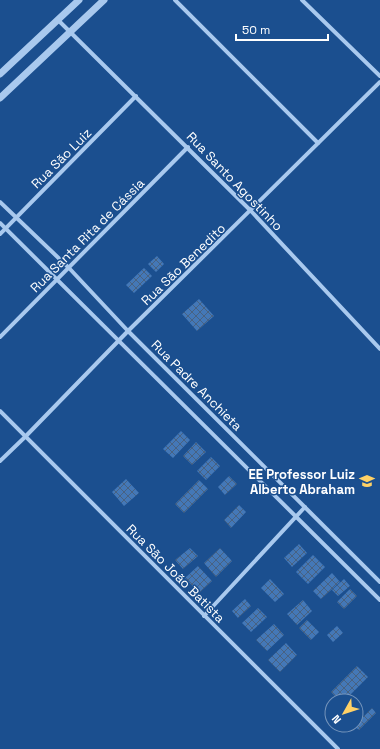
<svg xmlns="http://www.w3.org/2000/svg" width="380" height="749" font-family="'Space Grotesk',sans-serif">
<defs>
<pattern id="building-cross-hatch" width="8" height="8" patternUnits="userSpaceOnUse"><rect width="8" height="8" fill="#4478b7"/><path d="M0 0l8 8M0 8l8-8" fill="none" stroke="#486282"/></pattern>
</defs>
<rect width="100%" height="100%" fill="#1b4f8f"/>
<g fill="url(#building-cross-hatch)">
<polygon points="157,256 164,264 156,272 148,264"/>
<polygon points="144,268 152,276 134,293 126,285"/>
<polygon points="199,299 214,316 197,331 182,314"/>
<polygon points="181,431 190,440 173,458 163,449"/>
<polygon points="196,442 206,452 192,465 183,456"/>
<polygon points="211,457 220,466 206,480 197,471"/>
<polygon points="229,476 237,484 225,495 218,487"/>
<polygon points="126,479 139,493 124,506 112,492"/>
<polygon points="199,480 208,489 184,513 175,504"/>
<polygon points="239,505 246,512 231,528 224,520"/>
<polygon points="299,544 307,553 292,567 284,558"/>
<polygon points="190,548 198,556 183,569 175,560"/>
<polygon points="220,548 232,561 216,577 204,563"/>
<polygon points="313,555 325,567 308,584 296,572"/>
<polygon points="198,566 212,581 199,593 185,578"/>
<polygon points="332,573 340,582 321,599 313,591"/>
<polygon points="270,579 284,594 275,602 261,588"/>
<polygon points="344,579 350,586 338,596 332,590"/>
<polygon points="350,589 357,596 344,609 337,602"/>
<polygon points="245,599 251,606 238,618 232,611"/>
<polygon points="303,600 312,611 297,625 287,614"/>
<polygon points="258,608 267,617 251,632 242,623"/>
<polygon points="307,620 319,632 311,640 299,628"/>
<polygon points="274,624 284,635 267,651 256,640"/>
<polygon points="337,626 343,633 333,642 327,635"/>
<polygon points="286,643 297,655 280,672 268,660"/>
<polygon points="357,666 368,677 344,701 340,701 331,692"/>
<polygon points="372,708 376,713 359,730 354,726"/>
</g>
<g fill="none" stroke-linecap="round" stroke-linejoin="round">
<g stroke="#a9c9ee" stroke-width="4">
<polyline points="175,0 318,143"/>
<polyline points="302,0 380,76"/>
<polyline points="58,20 251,211 380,349"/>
<polyline points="0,202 69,268 128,331 380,582"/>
<polyline points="0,223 380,600"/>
<polyline points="0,234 136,96"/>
<polyline points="0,337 188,147"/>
<polyline points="0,411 338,749"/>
<polyline points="0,461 25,437 128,331 380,82"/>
<polyline points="204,616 305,507"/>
</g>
<g stroke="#a9c9ee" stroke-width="7">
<polyline points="0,74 79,0"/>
<polyline points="0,98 104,0"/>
</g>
</g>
<defs>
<g id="school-bare" transform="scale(1.2)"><path d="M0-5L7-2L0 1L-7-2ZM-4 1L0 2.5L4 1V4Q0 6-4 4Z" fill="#ffd166" stroke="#1b4f8f" stroke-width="2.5" paint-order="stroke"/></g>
</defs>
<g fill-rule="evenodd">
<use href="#school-bare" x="367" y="481"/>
</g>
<g text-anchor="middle" stroke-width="3" stroke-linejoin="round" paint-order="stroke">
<g font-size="13" fill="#fff" stroke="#1b4f8f">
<text transform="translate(61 158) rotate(-45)" y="5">Rua São Luiz</text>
<text transform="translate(235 181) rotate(46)" y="5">Rua Santo Agostinho</text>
<text transform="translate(87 235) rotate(-45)" y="5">Rua Santa Rita de Cássia</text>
<text transform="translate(183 264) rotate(-44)" y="5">Rua São Benedito</text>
<text transform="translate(197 385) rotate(45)" y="5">Rua Padre Anchieta</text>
<text transform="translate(176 573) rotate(45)" y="5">Rua São João Batista</text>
</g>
<g font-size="13" font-weight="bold" fill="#fff" stroke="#1b4f8f" text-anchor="end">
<text x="355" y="479">EE Professor Luiz<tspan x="355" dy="15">Alberto Abraham</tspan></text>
</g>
</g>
<g transform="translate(344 713) rotate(231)"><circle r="19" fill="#1b4f8f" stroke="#7695bc"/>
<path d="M0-3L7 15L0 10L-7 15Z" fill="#ffd166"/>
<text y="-6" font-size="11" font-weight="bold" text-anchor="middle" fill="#ffffff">N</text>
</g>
<path d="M236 34v6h92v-6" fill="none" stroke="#ffffff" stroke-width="2"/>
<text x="242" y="34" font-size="12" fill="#ffffff" stroke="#1b4f8f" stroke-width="3" paint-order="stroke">50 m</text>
</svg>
